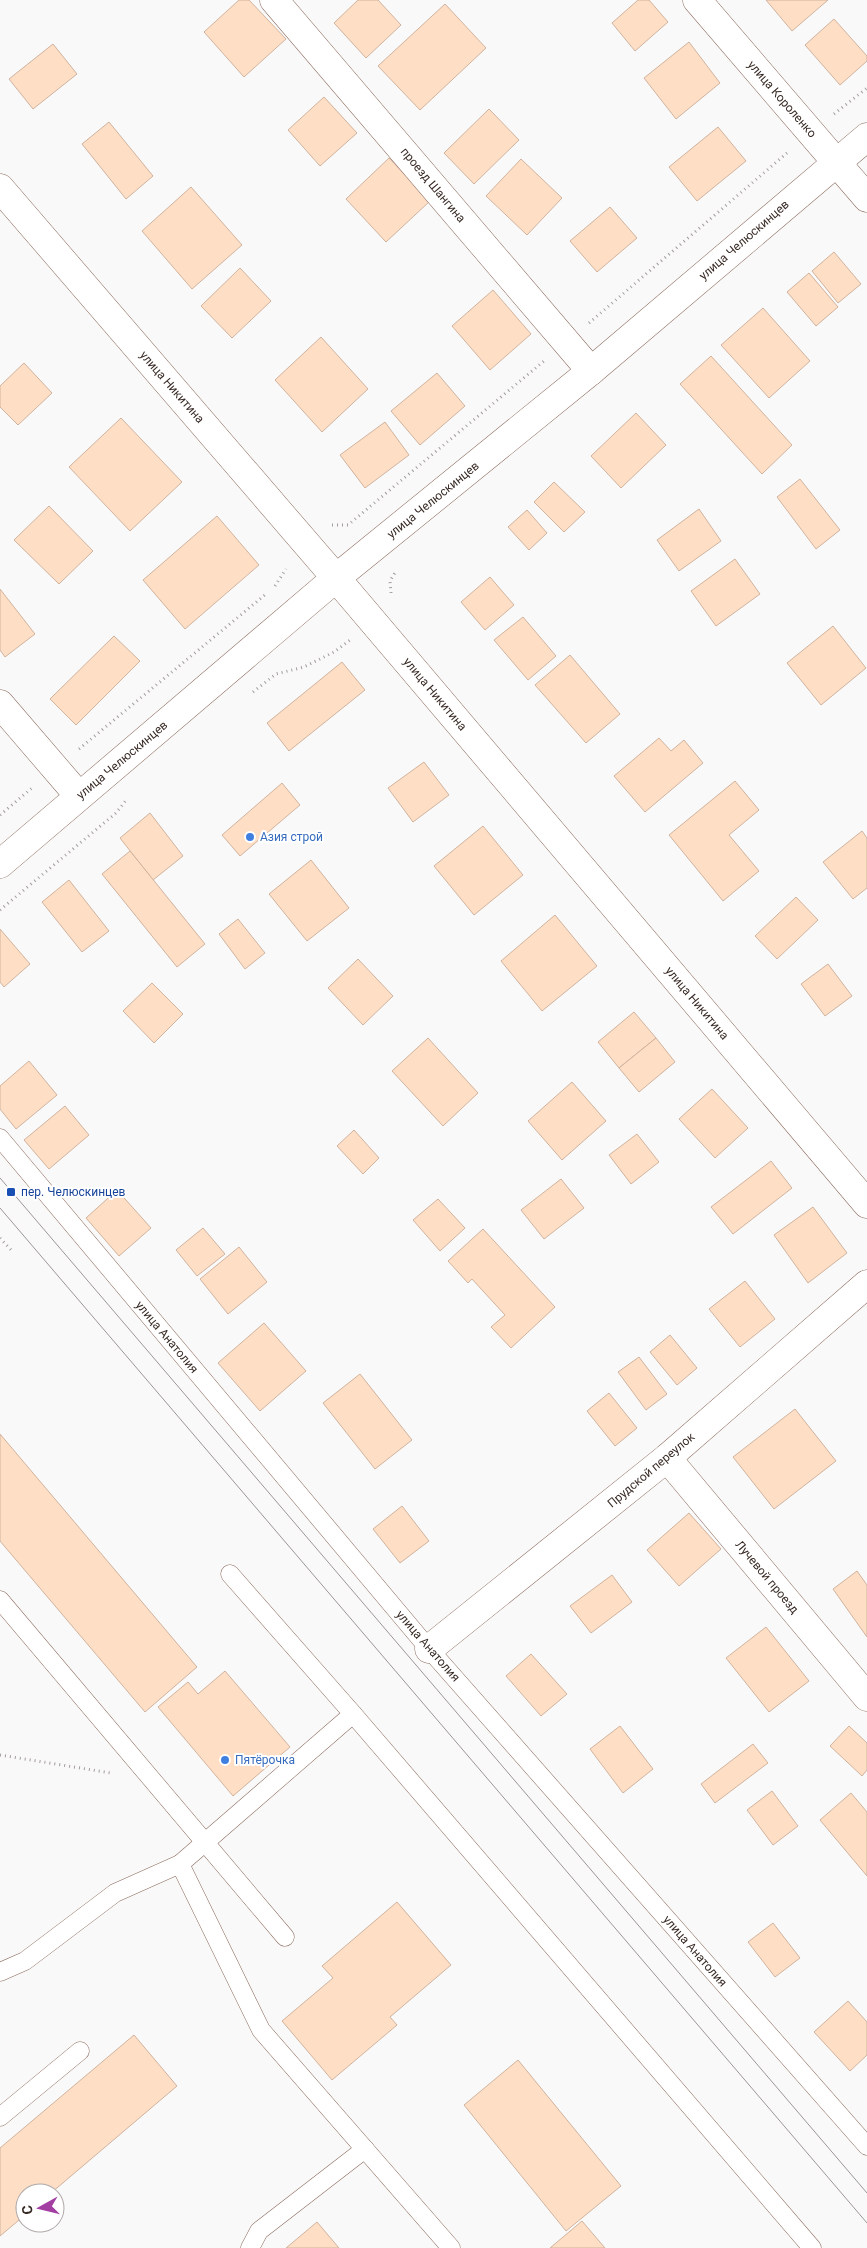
<svg xmlns="http://www.w3.org/2000/svg" width="867" height="2248" font-family="Roboto,sans-serif">
<rect width="100%" height="100%" fill="#f9f9f9"/>
<g fill="#ffdec6" stroke="#d0b39d">
<polygon points="239,0 249,0 286,39 244,77 204,32"/>
<polygon points="358,0 378,0 401,25 366,58 334,23"/>
<polygon points="638,0 649,0 668,22 635,51 612,23"/>
<polygon points="766,0 828,0 792,31"/>
<polygon points="445,4 486,48 420,110 378,66"/>
<polygon points="834,19 867,56 867,61 840,85 805,45"/>
<polygon points="689,42 720,83 676,119 644,78"/>
<polygon points="53,44 77,74 33,109 9,79"/>
<polygon points="324,97 357,133 320,166 288,130"/>
<polygon points="489,109 519,140 474,184 444,153"/>
<polygon points="109,122 153,176 126,199 82,144"/>
<polygon points="718,127 746,161 697,201 669,167"/>
<polygon points="389,158 430,201 386,242 346,199"/>
<polygon points="521,159 562,198 527,235 486,196"/>
<polygon points="191,187 242,245 192,289 142,231"/>
<polygon points="610,207 637,238 597,272 570,241"/>
<polygon points="834,252 861,284 838,303 812,271"/>
<polygon points="240,268 271,301 232,338 201,306"/>
<polygon points="809,273 838,307 816,326 787,292"/>
<polygon points="493,290 531,334 490,370 452,326"/>
<polygon points="763,308 810,361 769,398 721,345"/>
<polygon points="321,337 368,389 322,432 275,380"/>
<polygon points="711,356 792,445 762,474 680,384"/>
<polygon points="24,363 52,393 18,425 0,407 0,386"/>
<polygon points="437,373 465,406 420,445 391,411"/>
<polygon points="636,413 666,445 621,488 591,456"/>
<polygon points="121,418 182,482 130,531 69,467"/>
<polygon points="385,422 409,455 365,488 340,455"/>
<polygon points="800,479 840,530 816,549 777,497"/>
<polygon points="554,482 585,512 564,532 534,502"/>
<polygon points="49,506 93,551 59,584 14,540"/>
<polygon points="699,509 721,541 679,571 657,540"/>
<polygon points="527,510 547,533 529,550 508,527"/>
<polygon points="217,516 259,565 185,629 143,580"/>
<polygon points="735,559 760,594 716,626 691,591"/>
<polygon points="490,577 514,605 485,630 461,602"/>
<polygon points="0,589 35,634 5,657 0,650"/>
<polygon points="523,617 556,656 528,680 494,640"/>
<polygon points="833,626 866,668 821,705 787,663"/>
<polygon points="114,636 140,661 76,725 50,699"/>
<polygon points="570,655 620,714 586,743 535,685"/>
<polygon points="342,662 365,690 289,751 267,723"/>
<polygon points="659,738 671,751 684,740 703,763 645,812 614,776"/>
<polygon points="424,762 449,795 413,822 388,788"/>
<polygon points="735,781 759,810 729,835 759,871 723,901 669,835"/>
<polygon points="282,783 300,805 240,856 222,835"/>
<polygon points="150,813 183,856 153,880 120,838"/>
<polygon points="483,826 523,875 474,915 434,866"/>
<polygon points="862,831 867,838 867,888 853,899 823,862"/>
<polygon points="130,851 205,944 177,967 102,874"/>
<polygon points="311,860 349,908 307,941 269,894"/>
<polygon points="69,880 109,931 82,952 42,902"/>
<polygon points="796,897 818,920 777,959 755,936"/>
<polygon points="555,915 597,966 542,1011 501,961"/>
<polygon points="238,919 265,953 245,969 219,934"/>
<polygon points="0,929 30,964 4,987 0,982"/>
<polygon points="358,959 393,996 363,1025 328,988"/>
<polygon points="828,964 852,996 825,1016 801,984"/>
<polygon points="152,983 183,1014 154,1043 123,1011"/>
<polygon points="634,1012 656,1038 619,1068 598,1042"/>
<polygon points="428,1038 478,1093 443,1126 392,1071"/>
<polygon points="656,1038 675,1062 639,1092 619,1068"/>
<polygon points="29,1061 57,1095 16,1129 0,1109 0,1086"/>
<polygon points="572,1082 606,1121 562,1160 528,1121"/>
<polygon points="712,1089 748,1128 715,1158 679,1119"/>
<polygon points="65,1106 89,1135 49,1169 24,1140"/>
<polygon points="354,1130 379,1158 363,1174 337,1146"/>
<polygon points="637,1134 659,1162 631,1184 609,1155"/>
<polygon points="771,1161 792,1188 733,1234 711,1207"/>
<polygon points="561,1179 584,1208 544,1239 521,1210"/>
<polygon points="117,1190 151,1228 119,1256 86,1218"/>
<polygon points="438,1199 465,1228 440,1251 413,1220"/>
<polygon points="813,1207 847,1253 808,1283 774,1235"/>
<polygon points="203,1228 225,1254 197,1276 176,1250"/>
<polygon points="483,1229 555,1307 511,1348 491,1327 505,1315 472,1279 468,1283 448,1261"/>
<polygon points="239,1247 267,1282 228,1314 200,1279"/>
<polygon points="745,1281 775,1319 740,1347 709,1309"/>
<polygon points="264,1323 306,1371 260,1411 218,1363"/>
<polygon points="670,1335 697,1368 677,1385 650,1352"/>
<polygon points="639,1357 667,1394 646,1410 618,1372"/>
<polygon points="360,1374 412,1440 375,1469 323,1403"/>
<polygon points="609,1393 637,1428 615,1446 587,1411"/>
<polygon points="795,1409 836,1461 774,1509 733,1457"/>
<polygon points="0,1434 197,1667 145,1712 0,1541"/>
<polygon points="402,1506 429,1541 400,1563 373,1529"/>
<polygon points="689,1513 721,1549 679,1586 647,1550"/>
<polygon points="857,1571 867,1585 867,1637 833,1589"/>
<polygon points="612,1575 632,1602 591,1633 570,1606"/>
<polygon points="766,1627 809,1681 769,1712 726,1658"/>
<polygon points="531,1654 567,1694 541,1716 506,1676"/>
<polygon points="225,1671 290,1747 233,1796 158,1707 188,1682 198,1694"/>
<polygon points="620,1726 653,1769 623,1793 590,1749"/>
<polygon points="849,1726 867,1743 867,1770 862,1776 830,1746"/>
<polygon points="753,1744 768,1763 715,1803 701,1784"/>
<polygon points="772,1791 798,1826 773,1845 747,1810"/>
<polygon points="851,1793 867,1812 867,1876 820,1820"/>
<polygon points="397,1902 451,1965 390,2017 397,2025 332,2080 282,2021 333,1978 322,1966"/>
<polygon points="773,1923 800,1958 775,1977 748,1942"/>
<polygon points="848,2001 867,2022 867,2055 850,2071 814,2032"/>
<polygon points="134,2035 177,2086 51,2193 25,2193 25,2215 0,2236 0,2148"/>
<polygon points="518,2060 621,2186 566,2231 464,2105"/>
<polygon points="582,2221 605,2248 550,2248"/>
<polygon points="317,2222 339,2248 286,2248"/>
</g>
<g fill="none" stroke-linecap="round" stroke-linejoin="round">
<g stroke="#8c6c5f" stroke-width="19">
<g id="service">
<polyline points="0,1138 429,1649 867,2146"/>
<polyline points="230,1574 353,1714 812,2248"/>
<polyline points="0,1600 285,1937"/>
<polyline points="180,1864 353,1714"/>
<polyline points="0,1972 25,1961 115,1893 180,1864 261,2030 451,2248"/>
<polyline points="0,2117 80,2051"/>
<polyline points="250,2248 259,2231 365,2149"/>
</g>
</g>
<g stroke="#8c6c5f" stroke-width="29">
<g id="minor">
<polyline points="274,0 591,371"/>
<polyline points="697,0 867,198"/>
<polyline points="0,188 336,578 867,1204"/>
<polyline points="0,704 79,796"/>
<polyline points="667,1458 867,1697"/>
<polyline points="429,1649 667,1458 867,1284"/>
</g>
</g>
<g stroke="#8c6c5f" stroke-width="29">
<polyline id="secondary" points="0,864 336,578 591,371 867,137"/>
</g>
<g stroke="#a49d9b" stroke-width="3" stroke-dasharray="1 4" stroke-linecap="butt">
<polyline points="834,114 867,88"/>
<polyline points="589,323 787,153"/>
<polyline points="332,525 348,525 544,361"/>
<polyline points="275,586 286,569"/>
<polyline points="391,593 390,581 396,571"/>
<polyline points="253,692 276,674 304,667 334,652 350,640"/>
<polyline points="79,749 266,594"/>
<polyline points="0,815 32,788"/>
<polyline points="0,910 116,813 127,799"/>
<polyline points="0,1238 12,1251"/>
<polyline points="0,1755 111,1773"/>
</g>
<use href="#service" stroke="#fff" stroke-width="18"/>
<use href="#minor" stroke="#fff" stroke-width="28"/>
<use href="#secondary" stroke="#fff" stroke-width="28"/>
<g stroke="#9d9694" stroke-width="1">
<polyline points="0,1178 867,2193"/>
<polyline points="0,1208 867,2223"/>
</g>
</g>
<g fill="#3f7fe0" stroke="#fff" stroke-width="2">
<circle cx="250" cy="837" r="5"/>
<circle cx="225" cy="1760" r="5"/>
</g>
<rect fill="#1a4fb4" stroke="#fff" stroke-width="2" x="6" y="1187" width="10" height="10" rx="2.5"/>
<g text-anchor="middle" stroke-width="4" stroke-linejoin="round" paint-order="stroke">
<g font-size="12" fill="#382a25" stroke="#fff">
<text transform="translate(782 99) rotate(49)" y="4">улица Короленко</text>
<text transform="translate(433 185) rotate(50)" y="4">проезд Шангина</text>
<text transform="translate(744 240) rotate(-41)" y="4">улица Челюскинцев</text>
<text transform="translate(172 387) rotate(49)" y="4">улица Никитина</text>
<text transform="translate(433 500) rotate(-39)" y="4">улица Челюскинцев</text>
<text transform="translate(435 694) rotate(50)" y="4">улица Никитина</text>
<text transform="translate(122 760) rotate(-40)" y="4">улица Челюскинцев</text>
<text transform="translate(697 1003) rotate(50)" y="4">улица Никитина</text>
<text transform="translate(167 1337) rotate(50)" y="4">улица Анатолия</text>
<text transform="translate(651 1470) rotate(-40)" y="4">Прудской переулок</text>
<text transform="translate(767 1577) rotate(50)" y="4">Лучевой проезд</text>
<text transform="translate(428 1646) rotate(49)" y="4">улица Анатолия</text>
<text transform="translate(695 1951) rotate(49)" y="4">улица Анатолия</text>
</g>
<g font-size="12" fill="#366cbe" stroke="#fff" text-anchor="start">
<text x="260" y="841">Азия строй</text>
<text x="235" y="1764">Пятёрочка</text>
</g>
<g font-size="12" fill="#164399" stroke="#fff" text-anchor="start">
<text x="21" y="1196">пер. Челюскинцев</text>
</g>
</g>
<g transform="translate(40 2208) rotate(262)"><circle r="24" fill="#ffffff" stroke="#afaaa8"/>
<path d="M0-4L9 19L0 12L-9 19Z" fill="#a33ea3"/>
<text y="-8" font-size="14" font-weight="bold" text-anchor="middle" fill="#382a25">С</text>
</g>
</svg>
